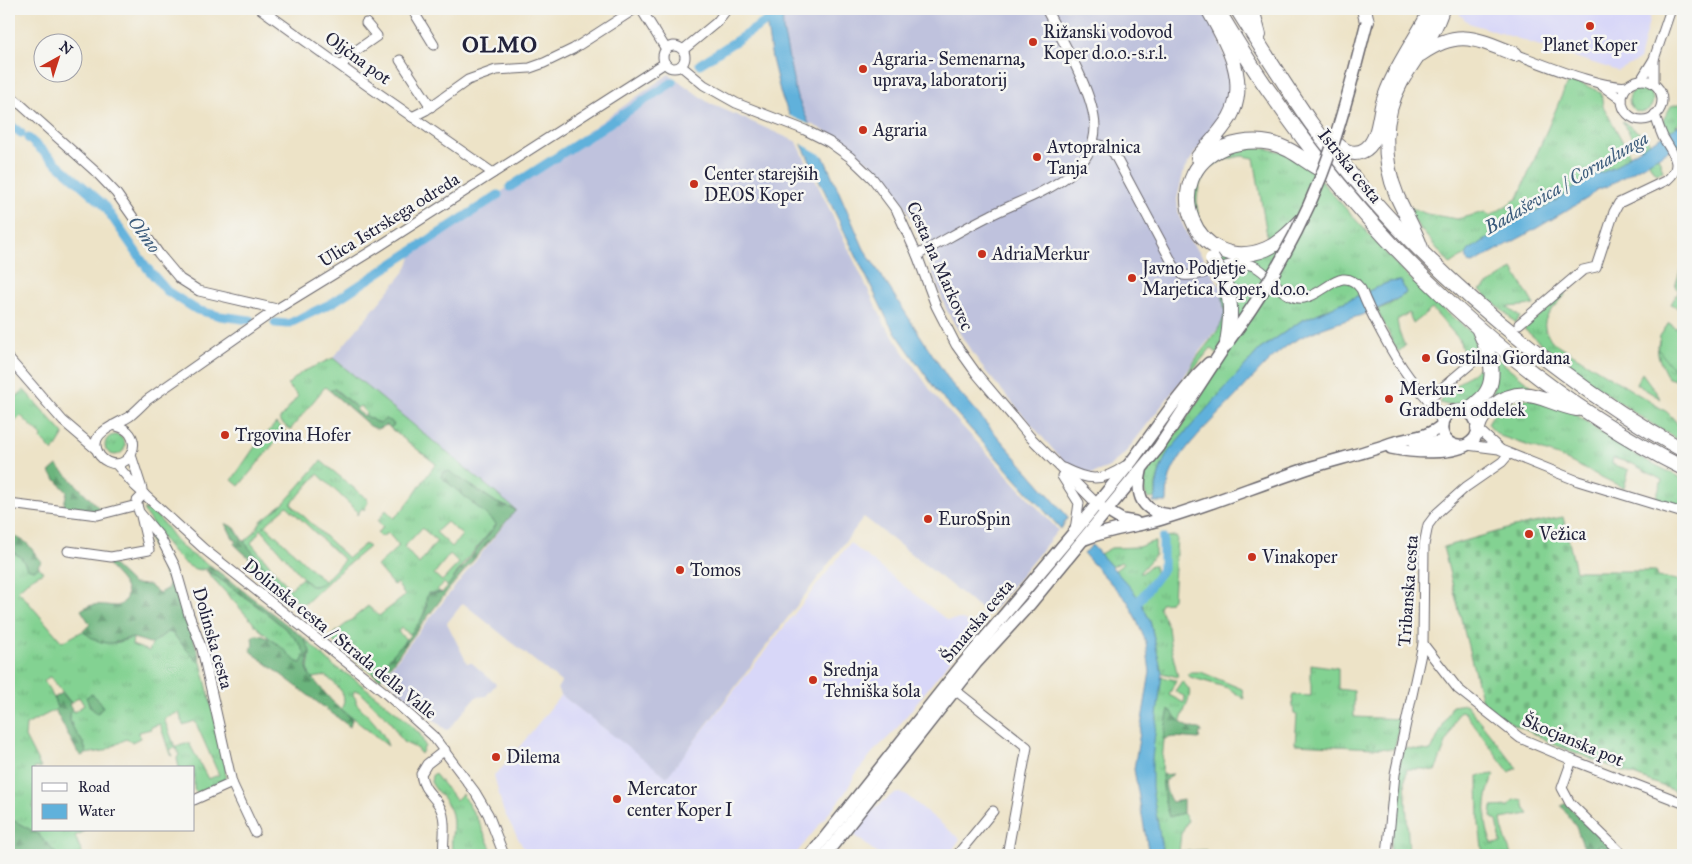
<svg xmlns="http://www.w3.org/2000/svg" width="1692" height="864" font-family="'IM FELL Great Primer',serif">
<defs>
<pattern id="grass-tufts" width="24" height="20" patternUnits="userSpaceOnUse" patternTransform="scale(1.25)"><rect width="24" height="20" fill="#83d292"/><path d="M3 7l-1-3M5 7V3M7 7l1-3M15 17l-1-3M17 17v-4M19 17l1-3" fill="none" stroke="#71b47f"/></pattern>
<pattern id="forest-firs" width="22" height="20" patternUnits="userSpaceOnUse" patternTransform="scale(1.25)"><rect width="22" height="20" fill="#6ab47c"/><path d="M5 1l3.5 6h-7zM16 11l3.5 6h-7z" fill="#579267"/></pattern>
<pattern id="cemetery-stones" width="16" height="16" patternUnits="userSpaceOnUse" patternTransform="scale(1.25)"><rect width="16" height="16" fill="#83d292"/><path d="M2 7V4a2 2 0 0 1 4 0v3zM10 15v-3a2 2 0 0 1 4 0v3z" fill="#71b47f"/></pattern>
</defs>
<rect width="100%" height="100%" fill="#f6f6f2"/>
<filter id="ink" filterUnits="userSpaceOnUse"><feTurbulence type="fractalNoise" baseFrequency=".02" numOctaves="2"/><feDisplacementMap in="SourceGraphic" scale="10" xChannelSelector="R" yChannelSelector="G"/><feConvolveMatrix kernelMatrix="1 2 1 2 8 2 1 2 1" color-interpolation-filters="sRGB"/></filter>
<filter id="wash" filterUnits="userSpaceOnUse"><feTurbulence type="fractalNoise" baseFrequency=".0096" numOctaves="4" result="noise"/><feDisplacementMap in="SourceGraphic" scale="20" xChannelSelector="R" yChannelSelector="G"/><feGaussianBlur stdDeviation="1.12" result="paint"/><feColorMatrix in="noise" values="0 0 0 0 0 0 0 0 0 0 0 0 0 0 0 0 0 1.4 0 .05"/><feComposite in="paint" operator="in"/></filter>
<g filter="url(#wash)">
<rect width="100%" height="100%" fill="#ede3c7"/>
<g fill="#d8d7f8">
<polygon points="1459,9 1652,9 1639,60 1618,71 1469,23 1460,15"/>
<polygon points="850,543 947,620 962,619 975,629 893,733 873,752 855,775 845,793 795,855 527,855 503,810 494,775 504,766 561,695 667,776"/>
<polygon points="899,793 905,794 960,839 949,855 879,855 853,834 868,814 893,794"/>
</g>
<g fill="#bfc2dd">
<polygon points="782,9 1203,9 1219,39 1233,83 1228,108 1223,119 1196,151 1184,170 1177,199 1179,216 1190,241 1203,257 1223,292 1225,314 1222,324 1199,352 1184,377 1125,453 1109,467 1092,474 1077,471 1070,466 1056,453 987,373 965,342 946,309 918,234 904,204 871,164 852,149 825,131 809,123 796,94 783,29"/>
<polygon points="669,74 709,103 797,142 885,325 936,398 1058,530 989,615 864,517 667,777 561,695 557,689 561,682 463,603 447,623 467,663 472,663 496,684 486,696 476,697 449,729 446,730 383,677 516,510 333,358 406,270 412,255"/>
</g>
<g fill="url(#grass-tufts)" stroke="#527a66" fill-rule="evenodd">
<polygon points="1575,81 1601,92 1603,106 1630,155 1614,168 1592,176 1546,207 1532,212 1469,250 1466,255 1450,264 1418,226 1406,206 1427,214 1457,219 1485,212 1490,216 1518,198 1567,83"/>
<circle cx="1641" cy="100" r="12"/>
<polygon points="1683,103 1683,119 1675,127 1683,123 1683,142 1682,143 1683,143 1683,149 1678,150 1675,148 1663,120 1671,106"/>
<path d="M1622,121C1647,138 1654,140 1663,171L1656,173L1653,170L1636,140L1634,141Z"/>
<path d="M1233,148H1262L1284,152L1311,170L1394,262L1434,302L1472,333L1476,347L1471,359L1466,362L1459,339L1432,309L1413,324L1409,313L1397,320L1399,332L1405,346L1398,352L1377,310L1394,302L1406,293L1401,281L1389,282L1301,321L1259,350L1162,464L1156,484V498L1148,499C1143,491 1143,483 1146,474L1184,423L1204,391L1205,386L1219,355L1211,348L1187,377C1194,353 1219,338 1225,314L1217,247L1205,233L1191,203L1201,168ZM1242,156L1254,158L1268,241C1258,246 1247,250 1235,248C1219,246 1203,231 1199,216C1193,199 1200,173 1216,164C1224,159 1233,158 1242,156Z"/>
<polygon points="1683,261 1683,311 1682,311 1671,304 1679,290 1675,287"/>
<polygon points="1513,269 1534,305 1507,307 1520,317 1516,323 1480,290"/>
<path d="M1564,293L1565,295C1552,312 1534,320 1553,342L1667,412C1677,422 1683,429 1683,443C1627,410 1573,371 1524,329Z"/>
<path d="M1669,323L1675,328L1683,326L1674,370L1683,378V382L1668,378C1656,355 1652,346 1669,323Z"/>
<path d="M1495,357L1533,387C1517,387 1506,391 1492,399L1494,385Z"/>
<path d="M333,358L516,510L497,503L472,486L442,477L496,523V525L462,565L448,587L444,583L437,590L442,593L433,592L426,598C427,613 420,623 410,634L401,628L398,632L406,639L386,663L373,674L329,638L368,606L379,616L405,596L397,583L393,585L377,566L399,546L388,533L381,537L377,533L383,527L378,521L386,510L394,518C412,502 421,482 436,464L390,428L394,424L376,422L365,415L366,413L360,406L357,408L334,388L330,391L325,387L290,430L279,420L298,396L287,385L302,372ZM447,522L462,535L452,547L436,532ZM422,528L437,541L419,564L404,547ZM450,554L459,563L442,581L434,574Z"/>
<path d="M1485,361C1487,381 1483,389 1470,403L1447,405L1440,403C1451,383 1472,377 1485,361Z"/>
<polygon points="1642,373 1661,399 1636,384"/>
<polygon points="24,390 64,434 53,452 41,439 42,436 21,416 9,427 9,403"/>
<path d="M1529,398L1571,411L1632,453L1683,479V508L1655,500L1662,480L1631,463L1613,458L1612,464L1629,470L1624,488L1558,456L1500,436L1493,430L1488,423C1500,402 1508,404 1529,398Z"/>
<polygon points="276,423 285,430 239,486 232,480 254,448"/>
<circle cx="115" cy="445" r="10"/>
<path d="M321,461L367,499L368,502L364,510L362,508L357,515V511L318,474L291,504L348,558L365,544L369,547L334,576L306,603L301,604L288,595L244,542L253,534L262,520L284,503ZM287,506L344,560C338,566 321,589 312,586C308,585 305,580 302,578L290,589L251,543L261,529Z"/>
<path d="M144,509C159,511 171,537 182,547C191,555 201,560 211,566C188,585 156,528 144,512Z"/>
<polygon points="1174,536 1177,537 1173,599 1170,602 1161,603 1159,607 1168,627 1170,643 1178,677 1162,673 1150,621 1114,571 1123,564 1121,562 1112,567 1100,554 1111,548 1138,547 1155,541 1155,555 1139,573 1142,573 1151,565 1155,565 1155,574 1161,577 1164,575 1166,567 1164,537"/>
<path d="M14,553L21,557L27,568L33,570L39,567L43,572L29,580L18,590L62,642L83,631C90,637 103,642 113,643C119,643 126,639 133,638L132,645L149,651L152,644L167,632L172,633L196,660L201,662L226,767L225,779L197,793L194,790V768H179L177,758L179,755L176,748L170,749L172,756L170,755L160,724L151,727V729L139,732L140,738L132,742L126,739L104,751L86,754C86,737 63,727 72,709L74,712L84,705L79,697L71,703L50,676L44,681L54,698L57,709L26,725L25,737L41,768H34V830H87L75,836L83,855H57L38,834L9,818V556ZM179,712L183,725L195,721L219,775L208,779L189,743L175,747L164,719Z"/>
<path d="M208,573L213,574C231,588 300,633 305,653C306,657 304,660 301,663L297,662L258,628Z"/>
<path d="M304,638L335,667L353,678L399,714L420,734L425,746L421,754L416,748L403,742L389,720L359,691H354L353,695L356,699V703C368,716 382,728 388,746L341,709C350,695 336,685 326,676L312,678C305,669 310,664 310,654C310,648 306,643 304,638Z"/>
<polygon points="1311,664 1338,668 1338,689 1354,691 1354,717 1402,719 1401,724 1394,749 1295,744 1297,715 1294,714 1292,697 1293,695 1311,696"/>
<polygon points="1191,672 1201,672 1242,689 1244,699 1228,688 1190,677 1188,674"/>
<path d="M1161,677L1176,680L1169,695L1184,703L1185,697L1175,691L1182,681L1189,689L1190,695L1180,723L1169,710C1162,746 1158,782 1169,817L1183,813L1188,820L1181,834L1179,851L1206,850L1207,855H1163L1152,796L1149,761Z"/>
<polygon points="1466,704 1517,768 1509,772 1465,713 1461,711 1458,713 1435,771 1423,769 1407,769 1405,780 1409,855 1390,855 1398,770 1404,748 1431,751 1452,706"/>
<path d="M434,773L456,800L462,794L479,822L494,855H453C449,842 455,829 452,815C449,801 437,794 431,782L432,776Z"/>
<path d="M1494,774L1495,775C1484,790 1482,828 1493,844L1501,843L1497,821L1491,817L1492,807L1509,806C1513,800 1516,798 1523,800L1525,809L1529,814L1501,819L1502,827L1511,855H1483L1479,824L1478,776Z"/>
<polygon points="1602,845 1609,851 1611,855 1587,855 1584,848 1589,850"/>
</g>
<g fill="url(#forest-firs)" stroke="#466b5c">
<polygon points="333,388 357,408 356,410 364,416 365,415 376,422 381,423 385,419 391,421 394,425 390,428 387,425 377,429 370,426 330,391"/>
<polygon points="57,465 101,510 87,511 63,508 67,492 49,472"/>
<path d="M449,471L497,503L516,510L449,589L380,679L373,674C387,662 419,628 425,612C428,605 425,600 428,593H442L496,525L495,522L441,477L442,473Z"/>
<path d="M225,523L235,528L241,538L288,595L250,564L249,558L234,544L236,541C231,537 229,529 225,523Z"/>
<path d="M150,529L160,542L177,586L201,662L196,660L172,633L167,632L152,644C146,642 138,639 132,638C126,638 122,641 116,642C105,646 91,639 83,631L90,624L81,610C91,602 103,605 115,606C120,606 122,604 125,600C132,588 116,575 109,567L108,563H111L133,584L149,585L159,593L168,588L169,583L152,546L147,531Z"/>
<polygon points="9,533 27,543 42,562 38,565 39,567 33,570 27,568 21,557 14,553 9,556"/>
<path d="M211,566L304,638L310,651L307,666L308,673L331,700L352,719L350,727L250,651L253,645L252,638L255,635C271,634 286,652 297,662L301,663L305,655C299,630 235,591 213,574L206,571Z"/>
<path d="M62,693L71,703L69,704L72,709C63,727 86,737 86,754L81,756L78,753L55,710L57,708L54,698Z"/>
<polygon points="92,694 100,701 103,707 99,712 97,713 90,707 86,697"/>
<path d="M1169,709C1178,720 1185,729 1200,729L1202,732H1200L1199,739L1174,737L1163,739Z"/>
<path d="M1173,774C1171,776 1168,778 1166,780C1164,786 1168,797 1172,802L1183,800V813L1169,817L1165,803L1162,775Z"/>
<polygon points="1565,802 1618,855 1611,855 1609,851 1602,845 1598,846 1594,850 1589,850 1584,848 1576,827 1561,806"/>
<polygon points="9,818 38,834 57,855 9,855"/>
</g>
<polygon fill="url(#cemetery-stones)" stroke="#527a66" points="1563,517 1576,571 1656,571 1658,577 1683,581 1683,794 1558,746 1504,719 1482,702 1443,547 1514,527"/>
<g fill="#83d292" stroke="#527a66">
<polygon points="1669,323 1675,328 1683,326 1683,378 1674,370 1658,349 1660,336"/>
<path d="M265,525L324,581C321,585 316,586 311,586L302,577L261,529Z"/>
</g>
<g fill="#60b1db" stroke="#416a8b">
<polygon points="764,9 782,9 783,29 796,94 864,249 951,383 1068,517 1061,529 938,393 889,323 803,147 781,95 772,59"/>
<polygon points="1683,123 1683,142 1608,186 1596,190 1588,198 1525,235 1473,263 1468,262 1466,255 1469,250 1532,212 1546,207 1592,176 1614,168 1630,155"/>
<path d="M1401,281L1406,293C1372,318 1327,321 1291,343C1270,357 1253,378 1236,396C1217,416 1192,438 1177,462C1169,474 1167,487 1167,502H1153C1158,496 1155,490 1157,483C1159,472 1163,462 1168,452L1259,350L1301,321L1389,282Z"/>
<polygon points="1092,545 1130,587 1140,600 1150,621 1162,673 1152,759 1152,788 1163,855 1149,855 1134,769 1150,672 1146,642 1129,603 1084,554"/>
</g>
<polygon fill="#ede3c7" points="786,114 813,126 827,158 798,142"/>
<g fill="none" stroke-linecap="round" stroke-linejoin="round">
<g stroke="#60b1db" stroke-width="9">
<polyline points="700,64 773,17"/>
<polyline points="9,124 21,133"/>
<polyline points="28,138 103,204 147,268 167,291 197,310 220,316 250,320"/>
<polyline points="510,187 673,82"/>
<polyline points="275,323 288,324 332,303 498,195"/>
<polyline points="1137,610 1136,605 1163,569 1163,538"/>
</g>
</g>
</g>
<g filter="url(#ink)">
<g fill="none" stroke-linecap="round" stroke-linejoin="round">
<g stroke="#69666c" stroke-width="11">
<g id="minor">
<polyline points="261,9 368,86 493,173"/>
<polyline points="412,9 434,45"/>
<polyline points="641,9 666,49"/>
<circle cx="674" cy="57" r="11"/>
<polyline points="683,50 717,22 727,9"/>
<path d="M1515,54C1541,63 1603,90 1628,86"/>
<polyline points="400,60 431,107"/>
<polyline points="341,66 354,52 377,36 366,23"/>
<polyline points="681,66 704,85 736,103 805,130 829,142 850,157 873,179 897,211 917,255 936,306 956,345 976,373 1030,437 1097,504"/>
<polyline points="1641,80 1654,59 1671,9"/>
<circle cx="1642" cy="100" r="20"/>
<polyline points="1600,84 1622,100"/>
<polyline points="1654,84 1654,59"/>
<polyline points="9,94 97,173 116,193 159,254 180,279 199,291 277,309"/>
<polyline points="412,117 426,110 468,80 496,70 530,68 544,63 573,49 635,9"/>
<path d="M1093,143L1103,146L1113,152L1174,266L1183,275C1207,278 1229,257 1254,266C1271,273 1282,301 1304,298C1325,295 1342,263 1361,289C1371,315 1392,354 1409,377C1420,392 1436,405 1442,423"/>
<path d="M917,255C942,242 966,227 991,215C1028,196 1095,179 1095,127C1094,93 1062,40 1046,9"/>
<path d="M1519,324L1583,270L1596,267L1614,212L1619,203L1667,180C1685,165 1672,153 1663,137C1660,130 1657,122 1655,114"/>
<polyline points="9,359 63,421 97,450"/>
<polyline points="1428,400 1481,355"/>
<path d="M113,425C119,427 126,428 130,434C138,445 131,462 117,464C111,464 104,461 100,456C84,433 117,425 130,416C136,411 142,405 147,400L277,309L378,247L665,63"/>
<polyline points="1478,429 1501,450 1578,481 1683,513"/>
<polyline points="1467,445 1499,449"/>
<polyline points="131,455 142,489"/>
<polyline points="116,464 135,486 204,549 384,692 433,736 475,792 488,814 504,855"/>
<path d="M1063,468C1087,480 1101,483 1125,466"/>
<polyline points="1062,476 1079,503 1075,530"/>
<polyline points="144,494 137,501 137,505 139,512 160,537 175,566 189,615 202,649 232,783 194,800"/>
<polyline points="9,504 98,515 137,505"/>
<polyline points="68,551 111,557 149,550 141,516"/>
<polyline points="1423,644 1458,689 1520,738 1572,760 1683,803"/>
<polyline points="955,690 1027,747 1007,855"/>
<polyline points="1572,760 1562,788 1570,803 1623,855"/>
<polyline points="232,783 255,832"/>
<path d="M444,855C442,841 447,826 442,812C437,796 423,793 421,774L427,764L445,750"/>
<polyline points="957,855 993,811"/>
<polyline points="1387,855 1395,774 1423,644 1424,545 1428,525 1437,513 1466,487 1502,462 1509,454"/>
</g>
</g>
<g stroke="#69666c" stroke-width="14">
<g id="major">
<polyline points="1415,445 1447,441"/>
<path d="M1391,448C1411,452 1455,456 1471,442C1485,431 1475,408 1457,410C1433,414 1439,449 1463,446"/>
<path d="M1141,471C1135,496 1142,512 1170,515"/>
<polyline points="1102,508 1122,520 1135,522"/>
<path d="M1085,539C1111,528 1138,527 1165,518C1215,503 1263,483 1312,467C1338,459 1364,453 1389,444C1407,437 1427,439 1442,425"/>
<polyline points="811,855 962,665 1075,531 1132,461 1172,406 1196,376 1209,363"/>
<polyline points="825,855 976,663 1030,604 1159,447 1227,343"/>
</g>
</g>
<g stroke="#69666c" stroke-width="16">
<g id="highway">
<path d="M1217,9C1235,38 1252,68 1272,95C1375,245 1520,386 1683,468"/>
<path d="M1237,9C1261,47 1285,86 1311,123C1381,219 1467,302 1563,372C1601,401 1641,427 1683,450"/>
<polyline points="1252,9 1259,35"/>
<polyline points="1364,9 1367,22"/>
<path d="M1421,54C1459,28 1476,39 1515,54"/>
<path d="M1333,140C1342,150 1353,158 1366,149C1378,140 1379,119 1382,106C1391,74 1411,47 1426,19L1430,9"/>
<path d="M1198,157C1209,144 1221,132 1230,117C1250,81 1226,41 1208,9"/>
<path d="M1302,220C1291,231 1280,243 1266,249C1195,278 1154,176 1225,147C1239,142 1255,140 1270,143C1294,148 1306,164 1327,173"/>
<path d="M1421,248C1415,230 1405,214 1397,196C1382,160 1382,116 1401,82C1415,57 1434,36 1442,9"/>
<path d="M1463,411C1471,409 1474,405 1480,400C1501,381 1489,352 1479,330"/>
<path d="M1478,428C1480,419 1486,412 1493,406C1526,381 1546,404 1577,409"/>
</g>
</g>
<use href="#minor" stroke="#fff" stroke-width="9"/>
<use href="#major" stroke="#fff" stroke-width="11"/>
<use href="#highway" stroke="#fff" stroke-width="14"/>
<g stroke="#69666c" stroke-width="14" stroke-linecap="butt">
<path id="major-bridge" d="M1227,343C1271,284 1308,217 1332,147C1346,106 1356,64 1367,22"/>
</g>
<g stroke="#69666c" stroke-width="16" stroke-linecap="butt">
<path id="highway-bridge" d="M1212,259C1232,289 1233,308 1227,343"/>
</g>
<use href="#major-bridge" stroke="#fff" stroke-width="11"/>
<use href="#highway-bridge" stroke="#fff" stroke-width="14"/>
</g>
</g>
<g fill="#c8321e" stroke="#f6f6f2" stroke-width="2">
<circle cx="1590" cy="26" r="5"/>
<circle cx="1033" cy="42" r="5"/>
<circle cx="863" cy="69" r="5"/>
<circle cx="863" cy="130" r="5"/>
<circle cx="1037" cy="157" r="5"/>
<circle cx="694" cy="184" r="5"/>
<circle cx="982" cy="254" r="5"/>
<circle cx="1132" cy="278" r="5"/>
<circle cx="1426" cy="358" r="5"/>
<circle cx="1389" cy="399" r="5"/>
<circle cx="225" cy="435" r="5"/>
<circle cx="928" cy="519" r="5"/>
<circle cx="1529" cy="534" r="5"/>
<circle cx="1252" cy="557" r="5"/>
<circle cx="680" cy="570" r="5"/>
<circle cx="813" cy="680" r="5"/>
<circle cx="496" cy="757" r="5"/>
<circle cx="617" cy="799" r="5"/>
</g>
<g text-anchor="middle" stroke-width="5" stroke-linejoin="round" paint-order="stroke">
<g font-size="18" fill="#22223b" stroke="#f6f6f2" text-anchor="start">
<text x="1043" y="38">Rižanski vodovod<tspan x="1043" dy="21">Koper d.o.o.-s.r.l.</tspan></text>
<text x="1590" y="51" text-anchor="middle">Planet Koper</text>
<text x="873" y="65">Agraria- Semenarna,<tspan x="873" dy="21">uprava, laboratorij</tspan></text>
<text x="873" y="136">Agraria</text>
<text x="1047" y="153">Avtopralnica<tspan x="1047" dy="21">Tanja</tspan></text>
<text x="704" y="180">Center starejših<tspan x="704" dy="21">DEOS Koper</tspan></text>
<text x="992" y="260">AdriaMerkur</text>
<text x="1142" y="274">Javno Podjetje<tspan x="1142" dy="21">Marjetica Koper, d.o.o.</tspan></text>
<text x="1436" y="364">Gostilna Giordana</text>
<text x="1399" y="395">Merkur-<tspan x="1399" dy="21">Gradbeni oddelek</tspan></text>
<text x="235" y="441">Trgovina Hofer</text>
<text x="938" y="525">EuroSpin</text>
<text x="1539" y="540">Vežica</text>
<text x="1262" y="563">Vinakoper</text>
<text x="690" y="576">Tomos</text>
<text x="823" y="676">Srednja<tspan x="823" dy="21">Tehniška šola</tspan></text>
<text x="506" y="763">Dilema</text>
<text x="627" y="795">Mercator<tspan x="627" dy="21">center Koper I</tspan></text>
</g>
<g font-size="18" fill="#22223b" stroke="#f6f6f2">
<text transform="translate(358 58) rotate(36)" y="6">Oljčna pot</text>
<text transform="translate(1350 166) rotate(51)" y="6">Istrska cesta</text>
<text transform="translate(389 220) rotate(-32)" y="6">Ulica Istrskega odreda</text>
<text transform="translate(940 266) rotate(66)" y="6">Cesta na Markovec</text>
<text transform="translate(1408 591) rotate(-86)" y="6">Tribanska cesta</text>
<text transform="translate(977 621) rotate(-50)" y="6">Šmarska cesta</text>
<text transform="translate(213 638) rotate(74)" y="6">Dolinska cesta</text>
<text transform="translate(340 639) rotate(39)" y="6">Dolinska cesta / Strada della Valle</text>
<text transform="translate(1573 740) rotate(23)" y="6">Škocjanska pot</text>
</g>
<g font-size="19" font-style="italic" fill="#3b5b7b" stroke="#f6f6f2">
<text transform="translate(1566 182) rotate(-30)" y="7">Badaševica / Cornalunga</text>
<text transform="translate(145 234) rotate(54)" y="7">Olmo</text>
</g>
<g font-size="22" font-weight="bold" letter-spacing="1" fill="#22223b" stroke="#f6f6f2">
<text x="500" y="52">OLMO</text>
</g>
</g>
<rect width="1692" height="864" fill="none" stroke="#f6f6f2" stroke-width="30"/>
<rect x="32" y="766" width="162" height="65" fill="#f6f6f2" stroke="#a1a1a9"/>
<rect x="42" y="783" width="25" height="8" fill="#ffffff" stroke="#a1a1a9"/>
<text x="78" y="792" font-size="15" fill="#22223b">Road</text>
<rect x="42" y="804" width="25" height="15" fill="#60b1db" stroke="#a1a1a9"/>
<text x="78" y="816" font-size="15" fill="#22223b">Water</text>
<g transform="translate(58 58) rotate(39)"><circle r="24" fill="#f6f6f2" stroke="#a1a1a9"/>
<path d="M0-4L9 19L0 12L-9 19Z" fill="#c8321e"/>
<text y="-8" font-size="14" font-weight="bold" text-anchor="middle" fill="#22223b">N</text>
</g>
</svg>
